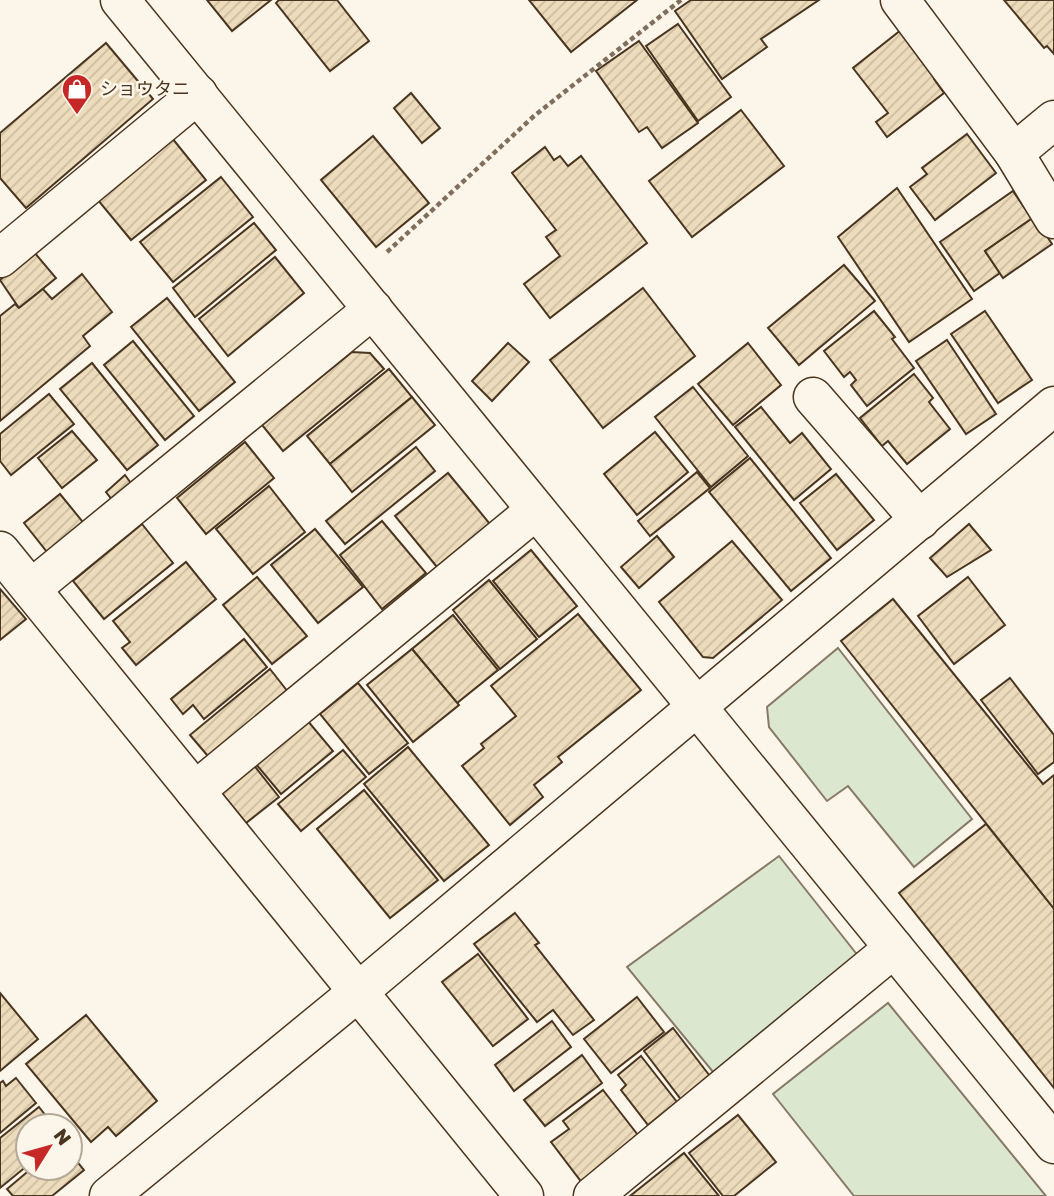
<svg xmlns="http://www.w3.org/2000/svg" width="1054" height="1196" font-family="'Golos Text','Noto Sans JP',sans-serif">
<defs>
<pattern id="building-hatch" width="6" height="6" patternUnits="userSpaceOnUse" patternTransform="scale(1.75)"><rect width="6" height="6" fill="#ecdcbc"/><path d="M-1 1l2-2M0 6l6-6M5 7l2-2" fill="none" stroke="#ccbda1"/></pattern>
</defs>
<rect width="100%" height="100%" fill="#fbf6e9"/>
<g fill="#dce7d0" stroke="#887966" stroke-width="2">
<polygon points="838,648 972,819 914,867 848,786 827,801 769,727 767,707"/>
<polygon points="779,856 859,957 718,1078 627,967"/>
<polygon points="888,1003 1046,1196 854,1196 773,1094"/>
</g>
<g fill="url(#building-hatch)" stroke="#4a3520" stroke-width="2">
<polygon points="207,0 271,0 232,31"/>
<polygon points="279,0 337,0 369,41 330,71 276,3"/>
<polygon points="529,0 637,0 571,52"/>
<polygon points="691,0 819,0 761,39 767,47 722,79 675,11"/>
<polygon points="1004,0 1054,0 1054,54 1047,46 1044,48"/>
<polygon points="678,24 731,97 698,121 646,46"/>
<polygon points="901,30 937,77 934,79 944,93 887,137 876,122 888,113 853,68"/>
<polygon points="639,41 698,123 662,148 647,127 639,132 596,71"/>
<polygon points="106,43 153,99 26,208 0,178 0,133"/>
<polygon points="411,93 440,128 422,143 394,108"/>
<polygon points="741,110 784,166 692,237 649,181"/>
<polygon points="967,134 996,173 935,220 910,187 927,174 922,168"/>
<polygon points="373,136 429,203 376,247 321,180"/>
<polygon points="172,138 206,180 131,240 97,199"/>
<polygon points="545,147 554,160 560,156 568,166 581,156 647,243 550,318 524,284 560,256 546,237 556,230 512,173"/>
<polygon points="221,177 253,217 173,282 140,242"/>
<polygon points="897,188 972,299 909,342 838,237"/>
<polygon points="1013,191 1032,219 985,251 1000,273 974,291 940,242"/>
<polygon points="1034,217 1052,244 1003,278 985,251"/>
<polygon points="254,223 276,250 195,317 173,288"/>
<polygon points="34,252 56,278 19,308 0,280"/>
<polygon points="275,257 304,293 228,356 199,319"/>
<polygon points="844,265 875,301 799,365 768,328"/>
<polygon points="82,274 112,312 83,336 90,346 0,421 0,316 15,304 19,308 43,289 52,299"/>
<polygon points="643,288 695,356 603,428 550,360"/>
<polygon points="167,298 235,382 199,411 131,327"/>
<polygon points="874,311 895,337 892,339 914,368 867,406 851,385 856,380 850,372 844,377 824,351"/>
<polygon points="985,311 1032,380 998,403 951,334"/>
<polygon points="947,340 996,414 966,434 916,361"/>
<polygon points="133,341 194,416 165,440 104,365"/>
<polygon points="508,343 529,362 492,401 472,381"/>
<polygon points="748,343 781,385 733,425 698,384"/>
<polygon points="352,352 370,353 384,369 283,451 262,425"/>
<polygon points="92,363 158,445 127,470 60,389"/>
<polygon points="389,369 412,397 330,464 307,436"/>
<polygon points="914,374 933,398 929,402 950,429 907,464 888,441 882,446 860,418"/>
<polygon points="693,387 748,456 711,487 655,417"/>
<polygon points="49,394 74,424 11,475 0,461 0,434"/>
<polygon points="412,397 435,425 352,492 330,464"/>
<polygon points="761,407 790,443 802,433 831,469 794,500 735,427"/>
<polygon points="72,431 97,460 62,488 38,458"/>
<polygon points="655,432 688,472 637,515 604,474"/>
<polygon points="245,442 274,478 206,534 177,498"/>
<polygon points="416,447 435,471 345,544 326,521"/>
<polygon points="750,458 831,558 791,591 709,492"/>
<polygon points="697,472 710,488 650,536 638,521"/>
<polygon points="448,473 490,524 437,567 395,516"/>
<polygon points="836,474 874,520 837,550 800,503"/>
<polygon points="125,475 136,490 117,506 106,492"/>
<polygon points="269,486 305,532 253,574 216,529"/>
<polygon points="60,494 87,527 51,557 24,523"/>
<polygon points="382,521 426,573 382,609 340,555"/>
<polygon points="142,524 173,563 104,619 73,581"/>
<polygon points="969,524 991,550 947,577 930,558"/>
<polygon points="315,529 363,587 318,623 271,565"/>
<polygon points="657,536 674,557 639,588 621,567"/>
<polygon points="732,541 782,600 713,658 703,657 659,602"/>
<polygon points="531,550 577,606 539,637 493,581"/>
<polygon points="186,562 216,599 136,665 122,648 130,642 113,621"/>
<polygon points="257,577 307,636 272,664 223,605"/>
<polygon points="968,577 1005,625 954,664 918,616"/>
<polygon points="489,580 537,639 500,669 453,610"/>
<polygon points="0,589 26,619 0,640"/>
<polygon points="893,599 1043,784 1054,775 1054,909 841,641"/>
<polygon points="578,614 641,690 558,757 562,762 534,785 543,797 510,825 462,766 484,748 481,744 516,716 491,686"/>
<polygon points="453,615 498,670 457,703 412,649"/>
<polygon points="244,639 267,667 204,719 193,705 183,714 171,699"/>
<polygon points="412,649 459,705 413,742 367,685"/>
<polygon points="270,669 292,697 213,762 190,735"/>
<polygon points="1010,678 1054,735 1054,762 1038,774 981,700"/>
<polygon points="358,683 408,743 369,774 320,714"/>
<polygon points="307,720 333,751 281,794 255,763"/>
<polygon points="408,747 489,845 444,881 364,784"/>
<polygon points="343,750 366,777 301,831 278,804"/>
<polygon points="253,764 279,797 246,823 220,791"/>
<polygon points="364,790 438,880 390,918 317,829"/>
<polygon points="986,824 1054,909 1054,1088 899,893"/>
<polygon points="515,913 539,943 535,945 594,1020 573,1035 553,1010 537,1022 474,944"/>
<polygon points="478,954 528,1019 493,1046 442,982"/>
<polygon points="0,993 38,1039 0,1071"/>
<polygon points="637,997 664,1032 611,1073 584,1039"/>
<polygon points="86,1015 157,1101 116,1136 108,1127 91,1142 26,1064"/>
<polygon points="552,1021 571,1047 514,1091 495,1065"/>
<polygon points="673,1028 716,1084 686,1106 644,1051"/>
<polygon points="582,1055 602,1083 545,1126 524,1100"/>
<polygon points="641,1056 677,1102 648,1125 621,1090 626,1085 618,1075"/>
<polygon points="16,1078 36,1103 0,1133 0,1083 3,1081 6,1086"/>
<polygon points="603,1090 641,1139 583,1184 551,1142 569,1129 563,1121"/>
<polygon points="39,1107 54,1126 28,1126 28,1165 0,1188 0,1138"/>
<polygon points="738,1115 776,1162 734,1196 723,1196 689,1153"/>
<polygon points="70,1153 84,1170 52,1196 13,1196 7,1189 32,1168 70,1168"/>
<polygon points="684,1153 719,1196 630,1196"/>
</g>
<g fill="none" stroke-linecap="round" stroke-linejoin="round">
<g stroke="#4a3520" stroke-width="41">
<g id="minor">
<polyline points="120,0 1054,1144"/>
<polyline points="900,0 1014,153 1054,219"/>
<polyline points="1014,153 1054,120"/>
<polyline points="0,258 198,94"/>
<polyline points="813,397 920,520"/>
<polyline points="0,551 524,1196"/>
<polyline points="31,589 373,309"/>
<polyline points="195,791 536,510"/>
<polyline points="109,1196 358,992 1054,406"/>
<polyline points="593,1196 894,948"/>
</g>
</g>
<polyline stroke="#7f6f5c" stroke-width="4.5" stroke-dasharray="5 3.5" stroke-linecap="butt" points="387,252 534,116 681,0"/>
<use href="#minor" stroke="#fbf6e9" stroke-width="38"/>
</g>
<defs>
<g id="shop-pin" transform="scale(1.575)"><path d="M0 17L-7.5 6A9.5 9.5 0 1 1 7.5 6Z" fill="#c62828" stroke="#fbf6e9"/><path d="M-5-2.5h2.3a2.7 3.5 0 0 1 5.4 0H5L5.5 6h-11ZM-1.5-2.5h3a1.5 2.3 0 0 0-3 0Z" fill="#fff"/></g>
</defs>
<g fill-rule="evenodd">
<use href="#shop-pin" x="77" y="89"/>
</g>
<g text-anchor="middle" stroke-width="5" stroke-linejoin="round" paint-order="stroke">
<g font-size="18" fill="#4a3520" stroke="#fbf6e9" text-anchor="start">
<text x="100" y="95">ショウタニ</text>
</g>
</g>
<g transform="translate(49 1147) rotate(53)"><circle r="33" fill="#fbf6e9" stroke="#b4a999" stroke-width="2"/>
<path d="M0-5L12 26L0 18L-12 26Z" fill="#c62828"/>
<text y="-10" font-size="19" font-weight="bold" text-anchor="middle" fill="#4a3520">N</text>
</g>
</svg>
